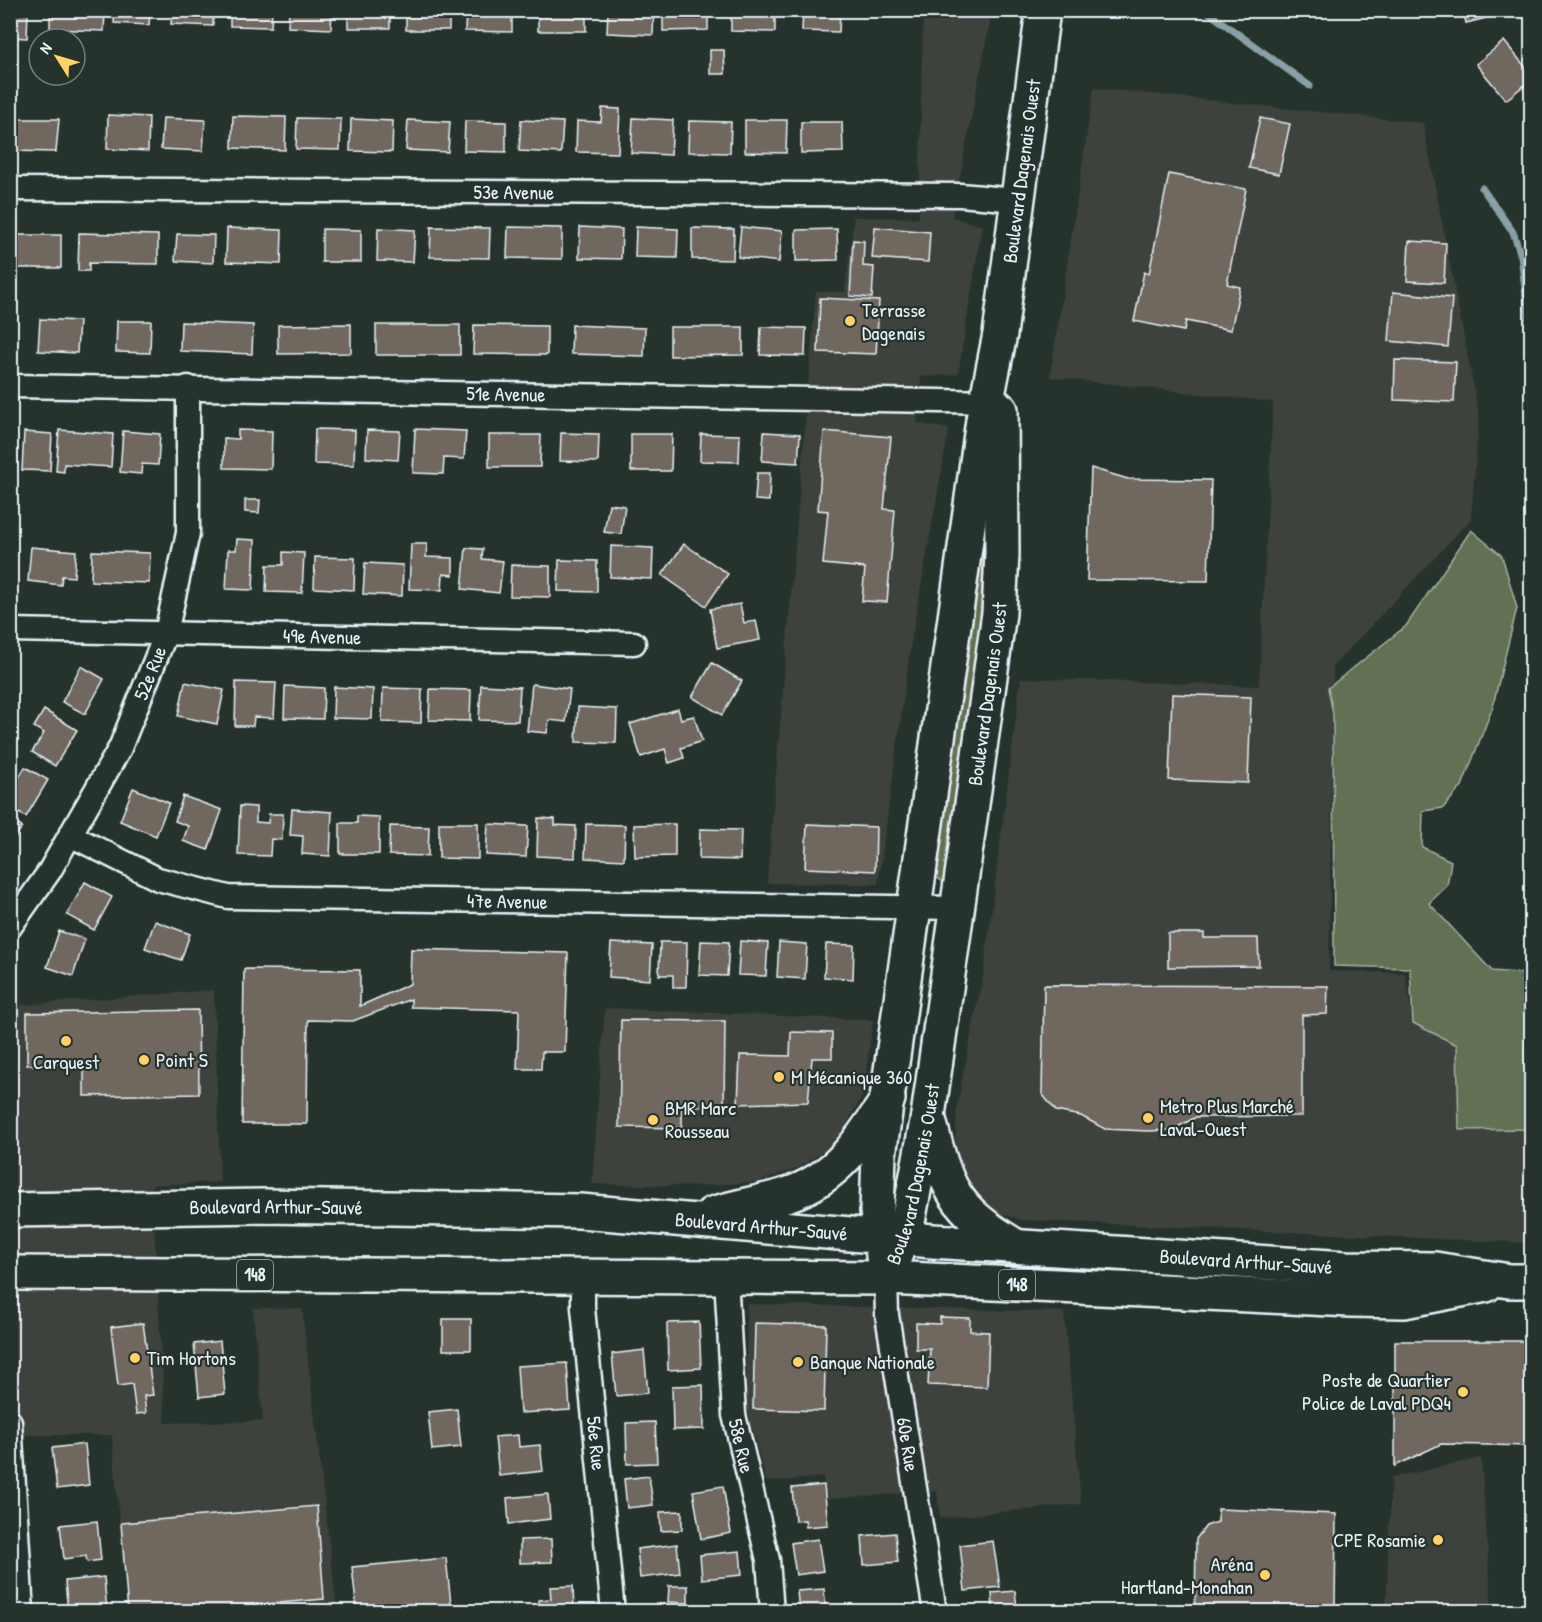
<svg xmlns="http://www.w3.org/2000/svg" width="1542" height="1622" font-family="'Patrick Hand',sans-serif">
<rect width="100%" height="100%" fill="#26332d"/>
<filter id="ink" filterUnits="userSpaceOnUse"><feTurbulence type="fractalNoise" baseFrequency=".0167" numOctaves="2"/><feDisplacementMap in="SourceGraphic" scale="12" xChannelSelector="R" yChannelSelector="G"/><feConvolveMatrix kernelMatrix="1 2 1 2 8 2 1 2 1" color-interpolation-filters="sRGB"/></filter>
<g filter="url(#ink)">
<g fill="#3c433c">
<polygon points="923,11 992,11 952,217 982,226 958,374 921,377 917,423 949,429 912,636 878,884 767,883 816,292 845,292 854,217 919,218"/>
<polygon points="1094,88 1423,123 1479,416 1471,519 1333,666 1329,971 1405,973 1413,1023 1457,1044 1460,1130 1531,1129 1531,1243 1023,1220 994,1212 969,1187 955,1147 957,1106 984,971 1021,678 1259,686 1273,402 1050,377"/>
<polygon points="214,990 220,1182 152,1185 165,1423 263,1421 253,1308 302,1309 337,1611 127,1611 112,1435 11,1435 11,1006"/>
<polygon points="605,1008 873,1020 863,1094 847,1124 829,1147 798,1168 757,1182 698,1186 592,1184"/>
<polygon points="747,1304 1064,1312 1081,1504 940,1518 937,1491 828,1499 823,1477 766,1482 746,1405"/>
<polygon points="1481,1458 1492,1611 1386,1611 1391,1478"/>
</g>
<g fill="#627153" stroke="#a5b1a6" stroke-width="1.5">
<polygon points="987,472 989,613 948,880 942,881 932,875"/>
<polygon points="1471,530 1502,556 1517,608 1492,709 1462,786 1443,808 1423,811 1422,847 1451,861 1447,886 1429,903 1492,971 1531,974 1531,1129 1459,1130 1457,1045 1413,1023 1410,968 1334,966 1333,714 1328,688 1406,626"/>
</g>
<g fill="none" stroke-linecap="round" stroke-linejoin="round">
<g stroke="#89a0a6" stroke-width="7">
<polyline points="1205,10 1310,86"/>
<polyline points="1482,188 1513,232 1521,256 1532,347"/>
</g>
</g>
<g fill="#70685f" stroke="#e8f1f8" stroke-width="1.5">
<polygon points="10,10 28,10 27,38 10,37"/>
<polygon points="50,10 105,10 104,31 50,29"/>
<polygon points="115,10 150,10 149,25 114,23"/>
<polygon points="172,10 213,10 213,26 171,24"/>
<polygon points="230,10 272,10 271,27 230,26"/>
<polygon points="289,10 332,10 331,29 288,27"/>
<rect x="348" y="10" width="42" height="18"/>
<rect x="406" y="10" width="43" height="20"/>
<polygon points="466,10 512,10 512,32 465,31"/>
<rect x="538" y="10" width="48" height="21"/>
<polygon points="608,10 654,10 653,35 607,33"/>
<polygon points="663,10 708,10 708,30 663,31"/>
<polygon points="731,10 775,10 775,32 731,31"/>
<polygon points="803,10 840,10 839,32 802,31"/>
<polygon points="1463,10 1511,10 1511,12 1466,23"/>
<polygon points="1504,41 1532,75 1532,79 1506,100 1476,64"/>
<polygon points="710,50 724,50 725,74 710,74"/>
<polygon points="602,108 620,109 618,153 576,152 577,121 601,122"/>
<polygon points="108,115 149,117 148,151 107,149"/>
<polygon points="233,116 286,117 285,150 232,148"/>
<polygon points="163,118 205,120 203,151 161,149"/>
<polygon points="297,118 341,119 340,150 296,149"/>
<polygon points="633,118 673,120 671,155 631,153"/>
<polygon points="1260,118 1290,124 1279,174 1249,168"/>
<polygon points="10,119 59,119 56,152 10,151"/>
<polygon points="351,119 393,121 392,152 350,151"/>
<polygon points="408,120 450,122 448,152 406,150"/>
<polygon points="521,120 563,122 561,153 519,151"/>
<polygon points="745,120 787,120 786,153 745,152"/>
<polygon points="465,121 506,122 506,152 464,151"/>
<polygon points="689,121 731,122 730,153 688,152"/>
<polygon points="801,122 842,122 843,152 801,153"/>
<polygon points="1169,174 1246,189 1227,284 1240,287 1231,330 1186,321 1184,331 1134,321 1144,272 1149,274"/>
<polygon points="431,227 490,228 489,258 430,257"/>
<polygon points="508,227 562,228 562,259 507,258"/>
<polygon points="580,227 622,229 621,259 579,258"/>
<polygon points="636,227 678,229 677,258 635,257"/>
<polygon points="741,227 782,231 779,262 738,257"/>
<polygon points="875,227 930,232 928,262 872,258"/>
<polygon points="227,228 282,230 281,264 226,262"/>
<polygon points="378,228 415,230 413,262 377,261"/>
<polygon points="692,228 734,229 733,260 692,259"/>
<polygon points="322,229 361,230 361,262 322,262"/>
<polygon points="837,229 838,260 796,261 796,230"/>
<polygon points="79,233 158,235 158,264 89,263 89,271 78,271"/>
<polygon points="177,234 214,235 213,263 175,261"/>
<rect x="10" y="235" width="51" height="33"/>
<polygon points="853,240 864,241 863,266 874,267 872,298 850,296"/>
<polygon points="1409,241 1446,243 1444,283 1407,281"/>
<polygon points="1393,292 1452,298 1448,347 1389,341"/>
<polygon points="820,298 879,301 876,354 818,352"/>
<polygon points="40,319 79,321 77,353 38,351"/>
<polygon points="117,321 151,321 150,353 116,352"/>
<polygon points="181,322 253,325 252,354 180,351"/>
<polygon points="351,324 351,353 278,354 278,325"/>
<rect x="376" y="325" width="84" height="30"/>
<polygon points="474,325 547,326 547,355 473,354"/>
<polygon points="572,325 645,328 644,356 571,354"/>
<polygon points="670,327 743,327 743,355 670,356"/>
<polygon points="761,327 806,328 805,356 760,355"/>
<polygon points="1395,360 1456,362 1454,402 1394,400"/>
<polygon points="315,429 355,430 354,465 314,464"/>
<polygon points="415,429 466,431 464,459 444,458 443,474 413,473"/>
<polygon points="59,430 113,434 111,467 64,464 64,472 56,471"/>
<polygon points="238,430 272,431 271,469 224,468 224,438 238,439"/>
<polygon points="367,430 400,431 398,460 366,458"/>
<polygon points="123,431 160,434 158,465 142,464 141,474 120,472"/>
<polygon points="824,431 891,437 884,509 895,510 887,602 862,601 865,568 823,564 828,511 818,510"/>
<polygon points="24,432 52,434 50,471 22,470"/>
<polygon points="764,432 800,434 798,463 762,461"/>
<polygon points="561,433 599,434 598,462 560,461"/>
<polygon points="631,434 672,434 671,471 631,471"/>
<polygon points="701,434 740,435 739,462 700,461"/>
<polygon points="489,435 541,435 540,467 489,467"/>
<polygon points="1091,468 1128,479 1211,480 1208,581 1087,580"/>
<polygon points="757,473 770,473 769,501 755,500"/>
<polygon points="245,500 260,500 259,513 245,512"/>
<polygon points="609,504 625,506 621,534 604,532"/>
<polygon points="237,539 255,540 253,590 226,589 228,550 236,550"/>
<polygon points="411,544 427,544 426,557 453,558 453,575 443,574 442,590 409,589"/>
<polygon points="684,544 728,574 706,606 662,575"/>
<polygon points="611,546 653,548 652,579 610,577"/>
<polygon points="31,547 76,551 74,577 62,576 61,585 28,581"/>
<polygon points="466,548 483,549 482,559 503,561 499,593 462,589"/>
<polygon points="10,550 13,550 11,582 10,582"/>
<polygon points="92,551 150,553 149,583 91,581"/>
<polygon points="283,552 304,553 302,593 266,592 267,565 283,565"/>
<polygon points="315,557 355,558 354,590 314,588"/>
<polygon points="559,560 597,561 597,592 558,591"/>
<polygon points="365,563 403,565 402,596 363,594"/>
<polygon points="511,565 550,566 550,597 510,596"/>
<polygon points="740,604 744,623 756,621 760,640 717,648 710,609"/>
<polygon points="712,663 742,681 722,715 692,697"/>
<polygon points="81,666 104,679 85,714 62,702"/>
<polygon points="185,682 224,690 217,724 178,716"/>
<polygon points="236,682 276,683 274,718 254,717 253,726 235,726"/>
<polygon points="532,684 570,689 566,722 549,720 547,733 527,731"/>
<polygon points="481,685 520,687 518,721 479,720"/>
<polygon points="285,686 324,688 323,719 284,718"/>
<polygon points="334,687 373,689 372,719 333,718"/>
<polygon points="383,688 422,689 421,723 382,722"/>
<polygon points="430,689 471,690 470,721 429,720"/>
<polygon points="1172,694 1251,697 1248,783 1169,780"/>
<polygon points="578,707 617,709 616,743 576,742"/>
<polygon points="678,709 681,719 694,716 702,741 681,748 684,758 669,763 665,749 641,757 630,724"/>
<polygon points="44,710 77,730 55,766 32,752 44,733 34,727"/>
<polygon points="25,767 48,780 26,817 10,808 10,793"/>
<polygon points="133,788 169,803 156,836 120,821"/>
<polygon points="183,796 222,810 208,850 183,841 188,826 175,821"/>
<polygon points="240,806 256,807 256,822 268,823 269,814 283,814 282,840 271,839 270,856 238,855"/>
<polygon points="292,809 332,812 330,856 302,854 303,836 290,835"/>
<polygon points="357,816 379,817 379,854 340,854 340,823 357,823"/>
<polygon points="538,818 555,819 555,825 576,826 575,858 537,856"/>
<polygon points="10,820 22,827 10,846"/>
<polygon points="439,823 478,823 478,859 439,858"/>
<polygon points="488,824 528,826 526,857 486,855"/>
<polygon points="586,824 625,825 624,860 585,858"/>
<polygon points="675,824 675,856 635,857 634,825"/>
<polygon points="807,824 876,827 875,871 805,868"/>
<polygon points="390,826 429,827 428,856 389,855"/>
<polygon points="700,829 741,830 740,860 699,859"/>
<polygon points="85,882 112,897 94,930 67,915"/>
<polygon points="155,921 190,934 181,960 145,948"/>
<polygon points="59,931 85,939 73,976 47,967"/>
<polygon points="1168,933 1204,933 1204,938 1258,938 1259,966 1168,967"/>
<polygon points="701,941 729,942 727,976 699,975"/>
<polygon points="740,941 768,943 766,976 738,975"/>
<polygon points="660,942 687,942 686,987 673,987 673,975 659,975"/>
<polygon points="779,942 807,944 805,979 777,977"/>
<polygon points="611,943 652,945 650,980 609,977"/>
<polygon points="826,944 854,945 853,979 824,977"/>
<polygon points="411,949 568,953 565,1052 542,1052 541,1069 517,1069 519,1010 411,1007 411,999 353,1021 308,1020 307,1124 242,1124 244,969 360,970 360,1006 410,984"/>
<polygon points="1044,985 1328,986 1327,1014 1302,1015 1302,1116 1196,1117 1172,1130 1147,1131 1105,1129 1081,1116 1056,1111 1042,1094"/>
<polygon points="198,1010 199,1094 84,1096 84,1063 27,1065 27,1013"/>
<polygon points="621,1020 725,1021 724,1107 682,1106 682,1128 619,1127"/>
<polygon points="791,1032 832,1033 832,1058 812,1058 808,1102 738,1104 740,1055 790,1056"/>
<polygon points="940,1317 970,1318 970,1331 989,1332 987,1387 928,1385 930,1349 916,1349 916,1323 940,1324"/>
<rect x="443" y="1319" width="28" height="31"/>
<polygon points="699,1322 701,1368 668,1370 667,1323"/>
<polygon points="143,1323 153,1395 144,1396 146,1413 136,1414 132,1384 118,1386 111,1327"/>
<polygon points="755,1323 826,1325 824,1411 753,1409"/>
<polygon points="220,1341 225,1394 199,1397 194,1344"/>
<polygon points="1395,1341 1532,1341 1532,1446 1441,1444 1395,1466"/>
<polygon points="644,1350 648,1393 616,1396 612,1354"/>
<polygon points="567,1363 570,1410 520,1413 517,1366"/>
<polygon points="703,1385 704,1429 673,1430 672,1386"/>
<polygon points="457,1409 461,1447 432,1450 428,1412"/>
<polygon points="655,1422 657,1463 627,1464 626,1423"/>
<polygon points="518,1435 519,1447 540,1445 543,1471 499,1476 495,1437"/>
<polygon points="85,1444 89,1485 57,1489 52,1448"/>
<polygon points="649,1476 653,1505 627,1508 624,1479"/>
<polygon points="824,1485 828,1525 806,1527 805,1520 795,1521 792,1488"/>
<polygon points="723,1486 731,1533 701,1539 693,1491"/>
<polygon points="548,1494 550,1519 509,1524 507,1498"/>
<polygon points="317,1506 324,1599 177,1612 128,1612 121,1523"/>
<polygon points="1218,1509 1336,1514 1335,1612 1195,1612 1196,1539 1206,1526 1218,1522"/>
<polygon points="682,1511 682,1530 661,1531 660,1512"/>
<polygon points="97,1521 101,1560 87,1562 86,1556 64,1559 60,1525"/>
<polygon points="895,1533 898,1562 864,1565 862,1536"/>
<polygon points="551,1539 552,1562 520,1563 520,1540"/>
<polygon points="818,1539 823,1571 796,1575 791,1543"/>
<polygon points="993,1541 1000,1587 965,1591 960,1545"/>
<polygon points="677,1544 680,1573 640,1578 637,1549"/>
<polygon points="740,1551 742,1575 702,1579 700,1555"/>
<polygon points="446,1558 451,1604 403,1608 403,1612 357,1612 352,1567"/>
<polygon points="104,1577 107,1612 68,1612 65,1581"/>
<polygon points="573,1586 574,1612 539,1612 539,1600 551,1599 550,1587"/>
<polygon points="669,1586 688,1586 688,1603 668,1602"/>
<polygon points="824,1589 826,1612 799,1612 797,1591"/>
<polygon points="1015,1591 1017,1608 993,1610 992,1593"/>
</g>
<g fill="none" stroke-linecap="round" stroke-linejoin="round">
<g stroke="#e8f1f8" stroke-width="27">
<g id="street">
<path id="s1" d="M10,189L960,195L1017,200"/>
<path id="s2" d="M10,386L1000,402"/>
<path id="s3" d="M10,630L634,643"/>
<path id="s4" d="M70,835L158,879L228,897L958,908"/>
<path id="s5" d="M10,927L49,872L120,748L166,633L188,533V387"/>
<path id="s6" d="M583,1276V1308L613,1612"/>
<path id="s7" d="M726,1277L734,1415L768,1560L772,1612"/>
<path id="s8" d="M886,1278L887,1315L935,1612"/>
<polyline points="10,1422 22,1612"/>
</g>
</g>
<g stroke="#e8f1f8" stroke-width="38">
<g id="secondary">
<path id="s9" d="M892,1264L908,1222L928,1116L999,613L1002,553L1001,410"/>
<path id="s10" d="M886,1278L877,1211L879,1155L983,420L1000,334L1043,10"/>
</g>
</g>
<g stroke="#e8f1f8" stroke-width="38">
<g id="primary">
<path d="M928,1116C946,1185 950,1207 1014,1245"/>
<path id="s11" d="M10,1210L263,1206L580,1211L933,1241L1346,1268L1435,1269L1509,1281H1532"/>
<path d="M712,1214C737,1206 764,1202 789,1194C837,1178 862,1139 888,1099"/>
<polyline points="10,1273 886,1278 1351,1300 1404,1301 1486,1285"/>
</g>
</g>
<use href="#street" stroke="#26332d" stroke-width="22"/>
<use href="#secondary" stroke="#26332d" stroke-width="33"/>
<use href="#primary" stroke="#26332d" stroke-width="33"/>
</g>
</g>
<g fill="#ffd166" stroke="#26332d" stroke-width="2">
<circle cx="850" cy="321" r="6"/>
<circle cx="66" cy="1041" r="6"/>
<circle cx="144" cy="1060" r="6"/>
<circle cx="779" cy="1077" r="6"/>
<circle cx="1148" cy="1118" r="6"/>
<circle cx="653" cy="1120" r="6"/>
<circle cx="135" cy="1358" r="6"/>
<circle cx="798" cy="1362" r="6"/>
<circle cx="1463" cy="1392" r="6"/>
<circle cx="1438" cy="1540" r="6"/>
<circle cx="1265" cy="1575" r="6"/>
</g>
<g text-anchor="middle" stroke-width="4.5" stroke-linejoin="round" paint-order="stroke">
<g fill="#26332d" stroke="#aeb8bb" stroke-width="1.5">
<rect x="237" y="1260" width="36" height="30" rx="4.5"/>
<rect x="999" y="1270" width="36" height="30" rx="4.5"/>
</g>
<g font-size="18" font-weight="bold" fill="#e8f1f8">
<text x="255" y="1281">148</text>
<text x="1017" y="1291">148</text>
</g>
<g font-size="20" fill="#e8f1f8" stroke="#26332d">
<text dy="7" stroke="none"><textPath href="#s10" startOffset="1118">Boulevard Dagenais Ouest</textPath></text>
<text dy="7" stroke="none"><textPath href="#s1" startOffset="504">53e Avenue</textPath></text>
<text dy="7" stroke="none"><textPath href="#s2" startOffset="496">51e Avenue</textPath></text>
<text dy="7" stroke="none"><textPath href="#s3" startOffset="312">49e Avenue</textPath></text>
<text dy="7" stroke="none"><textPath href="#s5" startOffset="291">52e Rue</textPath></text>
<text dy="7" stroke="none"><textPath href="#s9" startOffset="579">Boulevard Dagenais Ouest</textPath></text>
<text dy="7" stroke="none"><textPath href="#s4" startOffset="450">47e Avenue</textPath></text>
<text dy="7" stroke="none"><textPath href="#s9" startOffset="93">Boulevard Dagenais Ouest</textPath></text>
<text dy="7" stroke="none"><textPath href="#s11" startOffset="266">Boulevard Arthur-Sauvé</textPath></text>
<text dy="7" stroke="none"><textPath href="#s11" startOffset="752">Boulevard Arthur-Sauvé</textPath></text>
<text dy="7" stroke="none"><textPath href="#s11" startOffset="1238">Boulevard Arthur-Sauvé</textPath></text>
<text dy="7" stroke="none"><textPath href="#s6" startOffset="168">56e Rue</textPath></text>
<text dy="7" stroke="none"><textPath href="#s7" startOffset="170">58e Rue</textPath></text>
<text dy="7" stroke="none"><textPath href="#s8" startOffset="168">60e Rue</textPath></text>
</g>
<g font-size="20" fill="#e8f1f8" stroke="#26332d" text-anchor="start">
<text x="862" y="317">Terrasse<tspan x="862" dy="23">Dagenais</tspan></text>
<text x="156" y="1067">Point S</text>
<text x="66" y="1069" text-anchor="middle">Carquest</text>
<text x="791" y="1084">M Mécanique 360</text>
<text x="1160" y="1113">Metro Plus Marché<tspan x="1160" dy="23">Laval-Ouest</tspan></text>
<text x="665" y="1115">BMR Marc<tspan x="665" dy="23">Rousseau</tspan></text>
<text x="147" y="1365">Tim Hortons</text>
<text x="810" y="1369">Banque Nationale</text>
<text x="1451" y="1387" text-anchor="end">Poste de Quartier<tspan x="1451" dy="23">Police de Laval PDQ4</tspan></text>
<text x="1426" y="1547" text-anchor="end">CPE Rosamie</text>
<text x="1253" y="1571" text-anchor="end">Aréna<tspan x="1253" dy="23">Hartland-Monahan</tspan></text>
</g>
</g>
<rect width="1542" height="1622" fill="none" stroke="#26332d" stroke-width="36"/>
<rect x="18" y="18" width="1506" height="1586" fill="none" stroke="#e8f1f8" stroke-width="2" filter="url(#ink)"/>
<g transform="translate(57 57) rotate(307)"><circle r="28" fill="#26332d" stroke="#747f7e" stroke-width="1.5"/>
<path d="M0-4.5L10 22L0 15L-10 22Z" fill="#ffd166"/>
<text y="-9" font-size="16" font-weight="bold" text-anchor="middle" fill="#e8f1f8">N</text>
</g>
</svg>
